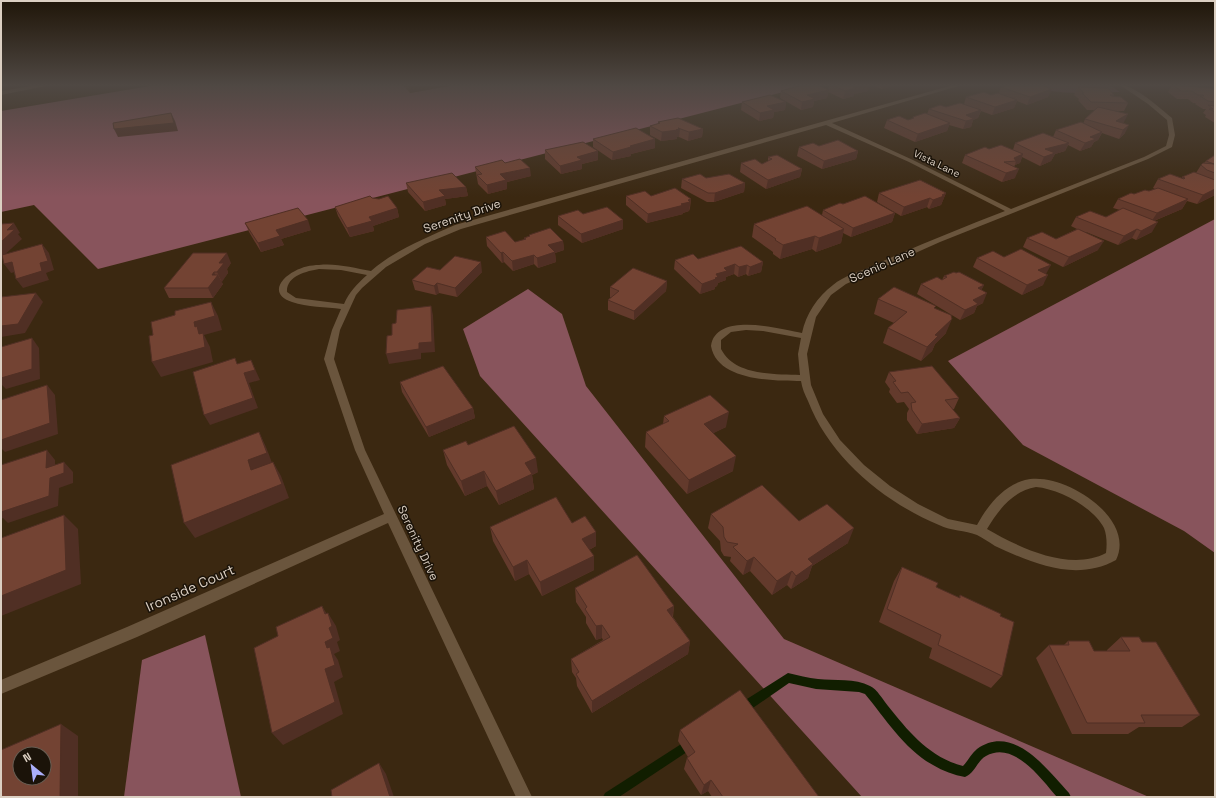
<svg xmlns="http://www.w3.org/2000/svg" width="1216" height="798" font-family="'Space Grotesk',sans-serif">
<rect width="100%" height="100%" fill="#3b2811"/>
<path fill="#5c3c41" d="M1027,85H1109L1120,92C1089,92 1057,96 1027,85Z"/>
<g fill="#88545c">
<polygon points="156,85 810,85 98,269 34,205 1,212 1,111"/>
<polygon points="1215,219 1215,553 1184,531 1023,445 948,361"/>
<polygon points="528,289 562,314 586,386 784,639 1149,797 862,797 480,376 463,329"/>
<polygon points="205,635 241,797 124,797 142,660"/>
</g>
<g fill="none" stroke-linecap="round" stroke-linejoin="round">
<g fill="#111e00" fill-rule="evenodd">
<path d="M788,673C798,675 808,678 818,679C835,681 855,678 870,686C877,689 883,700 888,706C909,732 929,757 963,766C968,761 971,754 977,749C1013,723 1047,769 1069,793L1071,797H1057C1041,779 1014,740 986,756C977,761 975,773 965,777C954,775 943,771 933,765C905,750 885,718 865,694L859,692L816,689L789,683L747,712L743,713L739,712L738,708L739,704Z"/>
<polygon points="689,739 693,740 694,744 693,748 619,797 603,797 605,793"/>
</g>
<path fill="#6a553d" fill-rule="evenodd" d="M953,85H962L832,123L913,160L1011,209L1144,157L1166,146L1169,135L1167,120L1148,104L1120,85C1135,85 1160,108 1172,118L1175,135L1172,147L1148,159L940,242L846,284L831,295L816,317L807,354L811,385L823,414L840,440L864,465L890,486L918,504L948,519L977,525C988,505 1003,486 1025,480C1061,470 1137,517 1116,560C1076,582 1034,564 995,546C989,542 983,538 977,535C965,530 951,531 939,525C884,502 830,458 808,401C805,395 802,388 801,381C774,381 717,381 711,346C716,311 781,329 802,333C806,314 817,297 833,285C843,276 862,271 874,265C917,246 961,228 1005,211L909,162L826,125L461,229L425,244L386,267L362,288L356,295L340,330L334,359L365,450L532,797H516L388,523L137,637L1,694V680L127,627L384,514L355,450L324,359L332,330L341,309C326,307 307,307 292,302C270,295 279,279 295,271C302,267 311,265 319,265C336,263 354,268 371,271C395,250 426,238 455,225ZM319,269L341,270L367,275C357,284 349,292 344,304L296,298L287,292C286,276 307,271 319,269ZM746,330L763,331L801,338L798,354L800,375C774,374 735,376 721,349V340L731,332ZM1036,487C1059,489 1093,507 1104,528C1107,536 1107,545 1106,553C1070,572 1020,548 987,529C999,509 1013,491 1036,487Z"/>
<polygon fill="#6a553d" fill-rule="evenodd" points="37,85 51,85 1,95 1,91"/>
</g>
<g fill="#633a2c">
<polygon points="403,85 448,85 449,86 410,93"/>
<polygon points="829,85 869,85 868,91 854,94 854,96 843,99 828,92 827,98 814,101 813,107 801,110 780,98 781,91 828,90"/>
<polygon points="872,85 891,85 890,87 882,89"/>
<polygon points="1062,85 1074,85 1073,86 1067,87"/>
<polygon points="1172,85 1181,85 1215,89 1215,123 1205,117 1206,115 1203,113 1206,109 1203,109 1195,104 1196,103 1193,103 1188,99 1177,99 1168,92"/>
<polygon points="1001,87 1048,97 1027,105 1017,101 1014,108 992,115 981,111 978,118 973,120 971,127 963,129 949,125 947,131 915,142 884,128 887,120 908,120 912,119 913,117 927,114 929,109 946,107 964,104 966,97 991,95 999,93"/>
<polygon points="1078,87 1114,95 1113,96 1128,103 1124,111 1113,111 1124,122 1123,123 1125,133 1119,139 1102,133 1098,140 1094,142 1091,147 1080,151 1068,145 1065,151 1055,154 1051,161 1040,166 1022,157 1020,163 1015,165 1014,167 1015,178 1002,182 962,163 965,155 989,149 1013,150 1015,143 1053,137 1056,130 1083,124 1085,119 1095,110 1087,110 1078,100 1079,99 1074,95"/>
<polygon points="742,102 786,102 785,110 774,112 773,118 759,121 741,110"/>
<polygon points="658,122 703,129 702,137 688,141 679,137 677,137 677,139 661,141 650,135 650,126 658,124"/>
<polygon points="593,139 655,139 655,148 631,154 631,156 612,160 593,147"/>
<polygon points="799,147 858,151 856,159 822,169 797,156"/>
<polygon points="545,150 598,160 582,164 582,169 561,174 545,159"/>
<polygon points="1215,155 1215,195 1197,204 1187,201 1182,209 1154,221 1152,232 1136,240 1132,238 1118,245 1086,232 1098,250 1063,267 1023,247 1027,238 1056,239 1077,229 1071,226 1076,217 1106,217 1120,210 1113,208 1118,199 1149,191 1155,189 1153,188 1158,179 1182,178 1182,177 1196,173 1201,165 1204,163 1206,161"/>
<polygon points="768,157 802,169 800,177 766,189 740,172 741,163 762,164 768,161"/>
<polygon points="505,163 531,176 507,182 507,189 488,194 478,184 475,167"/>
<polygon points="706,178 745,183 744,192 714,202 707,202 681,188 682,179"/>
<polygon points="406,183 466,187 468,196 445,199 446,205 425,211 408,192"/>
<polygon points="879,193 946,193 941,205 929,209 927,207 901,216 877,202"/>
<polygon points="626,196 651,196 691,199 690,208 689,211 683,213 683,214 647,223 626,205"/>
<polygon points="372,198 397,208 399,217 373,226 374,231 350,237 338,216 335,207"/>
<polygon points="823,210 895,213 892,222 851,237 843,233 841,243 816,252 812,249 780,259 773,254 773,252 752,237 754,224 822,215"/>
<polygon points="583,214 623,220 623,229 582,243 558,225 558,216"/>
<polygon points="245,223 311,230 281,239 284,245 261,252 249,232"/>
<polygon points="529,235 563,241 564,250 555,253 556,262 538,268 534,264 513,271 504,262 502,263 487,246 486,237 515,242 524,240 524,238 529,236"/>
<polygon points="1004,257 1046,274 1043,285 1022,295 973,267 977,258"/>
<polygon points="698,259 763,262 761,272 748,276 746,274 738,277 734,274 726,277 726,280 718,283 717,286 715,287 715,289 700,294 674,269 675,260"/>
<polygon points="231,263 227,269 228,273 221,282 223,284 213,298 169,298 164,288"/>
<polygon points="440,270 482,272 457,297 439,293 436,295 415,290 412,280"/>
<polygon points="944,276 984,285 981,290 983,303 977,306 974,313 960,320 917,294 921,284 942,280"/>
<polygon points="667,281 666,291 634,320 608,310 608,300 611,297 610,297 610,287"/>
<polygon points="878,299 935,308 946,333 935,344 932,351 921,361 883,343 888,328 894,323 874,314"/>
<polygon points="889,372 959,398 954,409 952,409 960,418 954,428 917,434 907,420 907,413 909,409 904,402 897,403 889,392 890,389 885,382"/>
<polygon points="400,382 473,408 475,418 429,437 402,392"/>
<polygon points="664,416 726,427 713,433 733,471 687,494 645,447 646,432 663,424"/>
<polygon points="468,445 538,472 532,475 534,489 499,505 487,486 465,496 447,465 443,450"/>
<polygon points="711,514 799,521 848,543 812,566 808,578 791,589 787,585 772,595 750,571 743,575 730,561 731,557 724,556 721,551 720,541 708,528"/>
<polygon points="572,523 596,532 596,546 589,550 594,570 542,596 529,574 515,581 493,541 490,527"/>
<polygon points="902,567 936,587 959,598 960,595 1000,616 1002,676 991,688 929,658 932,648 879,622 894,581"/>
<polygon points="575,588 674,606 673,617 690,641 688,654 592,713 577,686 576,678 572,672 571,659 603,640 602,638 596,640 586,623 586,617 576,602"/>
<polygon points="1121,637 1142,642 1200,715 1182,727 1139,727 1128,734 1072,734 1036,658 1049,645 1064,645 1068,641 1094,651 1107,651 1107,650"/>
<polygon points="680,730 819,797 712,797 708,791 701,795 684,769 687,758 688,757 678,741"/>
</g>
<g fill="#502f24">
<polygon points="448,85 449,86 410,93 409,86"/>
<polygon points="861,85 869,85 868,91 854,94 854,96 843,99 845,91 853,87"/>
<polygon points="883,85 891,85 890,87 882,89"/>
<polygon points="1068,85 1074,85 1073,86 1067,87"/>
<polygon points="1052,89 1048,97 1027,105 1030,97"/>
<polygon points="829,90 827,98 814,101 813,107 801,110 802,102 807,95"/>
<polygon points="1017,100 1014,108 992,115 995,107"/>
<polygon points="786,102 785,110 774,112 773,118 759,121 760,113 767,106"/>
<polygon points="981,110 978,118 973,120 971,127 963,129 966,121 966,115"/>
<polygon points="171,113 175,121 178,131 118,137 114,129"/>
<polygon points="1128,114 1124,122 1115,128 1116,121"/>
<polygon points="950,123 947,131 915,142 918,134"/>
<polygon points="1129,125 1125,133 1119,139 1123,130"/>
<polygon points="680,129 679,137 677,137 677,139 661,141 662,132"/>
<polygon points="703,129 702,137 688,141 689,132"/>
<polygon points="1102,132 1098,140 1094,142 1091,147 1080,151 1085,143 1090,137"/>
<polygon points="655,139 655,148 631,154 631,156 612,160 613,152 630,146"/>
<polygon points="1069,143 1065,151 1055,154 1051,161 1040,166 1044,157 1045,149"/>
<polygon points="598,151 598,160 582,164 582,169 561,174 560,166 577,157"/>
<polygon points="858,151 856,159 822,169 824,161"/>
<polygon points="1023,154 1020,163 1015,165 1016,161 1014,158"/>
<polygon points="530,168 531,176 507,182 507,189 488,194 487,185 500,174"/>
<polygon points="802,169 800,177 766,189 768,180"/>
<polygon points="1019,169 1015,178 1002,182 1006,173"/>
<polygon points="745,183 744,192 714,202 715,193"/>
<polygon points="466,187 468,196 445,199 446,205 425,211 423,202 439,190"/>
<polygon points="1215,189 1215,195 1197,204 1203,195"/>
<polygon points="946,193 941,205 929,209 933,200"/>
<polygon points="930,198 927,207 901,216 904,207"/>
<polygon points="691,199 689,211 683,213 683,214 647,223 648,214 681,204 688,200"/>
<polygon points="1188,199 1182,209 1151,222 1157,213"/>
<polygon points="397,208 399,217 373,226 374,231 350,237 347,228 369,217"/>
<polygon points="895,213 892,222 851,237 853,228"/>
<polygon points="308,220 311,230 281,239 284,245 261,252 258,243 276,230"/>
<polygon points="623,220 623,229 582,243 581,234"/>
<polygon points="1158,222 1152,232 1136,240 1141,231"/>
<polygon points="14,223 20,233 18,234 22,239 1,258 1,242 7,230"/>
<polygon points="844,229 841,243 816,252 819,238"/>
<polygon points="1137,229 1132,238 1118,245 1124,236"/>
<polygon points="815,236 812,249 780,259 783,245"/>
<polygon points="563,241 564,250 555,253 556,262 538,268 537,258 548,245"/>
<polygon points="1104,241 1098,250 1063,267 1069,257"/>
<polygon points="42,244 49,253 54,270 46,273 49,280 23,288 16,279 40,263"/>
<polygon points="503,252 504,262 502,263 501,253"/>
<polygon points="227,253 231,263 227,269 228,273 222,282 217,272 219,263"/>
<polygon points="534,255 534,264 513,271 512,261"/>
<polygon points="12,262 19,271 11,273 4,264"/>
<polygon points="481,262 482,272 457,297 455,288"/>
<polygon points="763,262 761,272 748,276 750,267"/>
<polygon points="735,264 734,274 726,277 726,280 718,283 717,286 715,287 715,289 700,294 702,284 724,268"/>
<polygon points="747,265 746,274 738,277 739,267"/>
<polygon points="1051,265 1046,274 1038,270"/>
<polygon points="214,272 216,277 218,275 223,284 213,298 208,288 212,275"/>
<polygon points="1048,275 1043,285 1022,295 1027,285"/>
<polygon points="667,281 666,291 634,320 634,311"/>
<polygon points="437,283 439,293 436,295 434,286"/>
<polygon points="984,285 979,295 978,288"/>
<polygon points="36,293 43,302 25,333 1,337 1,326"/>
<polygon points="987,293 983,303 977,306 974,313 960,320 965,310 973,300"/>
<polygon points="211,302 218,316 222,330 204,335 210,347 213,362 161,377 152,362 194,322"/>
<polygon points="431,306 433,315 435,352 421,353 421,359 389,364 386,354 419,343"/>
<polygon points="952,319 946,333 935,344 932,351 921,361 927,347 935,335"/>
<polygon points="32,338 39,348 40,379 6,389 1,384 1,378"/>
<polygon points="251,360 260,380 249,383 258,408 210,425 204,415 244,373"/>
<polygon points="47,385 55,395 58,434 5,452 1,448 1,440"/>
<polygon points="473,408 475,418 429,437 426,427"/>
<polygon points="729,412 726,427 702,439 704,424"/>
<polygon points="960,418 954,428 917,434 922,424"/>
<polygon points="259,432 266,447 274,468 251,470 248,460"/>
<polygon points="47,450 55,460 55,476 64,462 73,472 73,483 59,488 58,506 8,523 3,518 1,519 1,508 46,468"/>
<polygon points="736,456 733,471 687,494 689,480"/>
<polygon points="536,458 538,472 532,475 534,489 499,505 496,491 525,463"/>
<polygon points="273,462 281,476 289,498 195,538 184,523"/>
<polygon points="484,471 487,486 465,496 461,481"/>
<polygon points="64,515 78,529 81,584 1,616 1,596"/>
<polygon points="854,528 848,543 812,566 808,578 791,589 796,576 808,559"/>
<polygon points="596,532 596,546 583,553 582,539"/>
<polygon points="594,556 594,570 542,596 540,582"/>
<polygon points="754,557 750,571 743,575 747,561"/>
<polygon points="527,560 529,574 515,581 513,567"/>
<polygon points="792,571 787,585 772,595 777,581"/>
<polygon points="322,606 330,619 328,613 336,626 340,640 337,642 340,651 334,654 338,660 343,677 334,682 343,714 283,745 272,733 325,669 325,614"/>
<polygon points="674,606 672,619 667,610"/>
<polygon points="602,625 602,638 596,640 596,626"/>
<polygon points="690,641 688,654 592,713 592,701"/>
<polygon points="61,724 78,736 78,797 60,797"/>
<polygon points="379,763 386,774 394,797 390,797"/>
<polygon points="711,780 708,791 701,795 704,785"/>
</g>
<g fill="#734333" stroke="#502f24" fill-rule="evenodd">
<polygon points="802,85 818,85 829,90 807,95 815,99 802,102 781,91"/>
<polygon points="832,85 861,85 853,87 856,88 845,91"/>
<polygon points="1008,85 1021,85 1024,86 1027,85 1041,85 1052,89 1030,97 1001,87"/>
<polygon points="1173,85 1210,88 1215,89 1215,102 1208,101 1200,96 1204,96 1203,95 1198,95 1192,91 1181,91"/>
<polygon points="1078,87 1108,88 1114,95 1110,95 1112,96 1121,97 1128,103 1091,102 1082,93 1084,93"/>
<polygon points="984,92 991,95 998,93 1017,100 995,107 966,97"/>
<polygon points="770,95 786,102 767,106 774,110 760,113 742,102"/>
<polygon points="960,103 981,110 966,115 974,119 966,121 929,109 940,105 946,107"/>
<polygon points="1208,105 1215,106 1215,112 1209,109 1213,109"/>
<polygon points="1098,107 1128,114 1116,121 1129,125 1123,130 1085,119"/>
<polygon points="171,113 174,123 114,129 113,123"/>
<polygon points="925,113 950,123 918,134 887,120 899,116 908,120 914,118 913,117"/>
<polygon points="678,118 703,129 689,132 678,128 680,129 676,130 678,130 662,132 650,126 660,123 658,122"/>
<polygon points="1081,122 1102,132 1090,137 1096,139 1085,143 1056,130"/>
<polygon points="636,128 655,139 630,146 631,147 613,152 593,139"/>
<polygon points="1043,133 1069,143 1045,149 1055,153 1044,157 1015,143"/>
<polygon points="838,140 858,151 824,161 799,147 813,143 819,146"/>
<polygon points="583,142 598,151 577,157 582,160 560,166 545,150"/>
<polygon points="1001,145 1023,154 1014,158 1016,161 1004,162 1019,169 1006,173 965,155 985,147 989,149"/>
<polygon points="777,155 802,169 768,180 741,163 755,159 762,164 772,159 768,157"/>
<polygon points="1215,155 1215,173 1207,170 1201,165 1203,163 1214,164 1206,161"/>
<polygon points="520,159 530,168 500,174 506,180 487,185 477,175 482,174 475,167 502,160 505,163"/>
<polygon points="1194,172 1215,180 1215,189 1203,195 1158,179 1170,174 1184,179 1185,178 1182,177"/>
<polygon points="452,173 466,187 439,190 445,196 423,202 406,183"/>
<polygon points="700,174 706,178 729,174 745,183 715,193 708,193 682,179"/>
<polygon points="920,180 946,193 942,195 944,196 933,200 930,198 904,207 879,193"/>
<polygon points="675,188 691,199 688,200 690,202 681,204 684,205 648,214 626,196 645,191 651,196"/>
<polygon points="1158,188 1188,199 1157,213 1118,199 1131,193 1134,194 1145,190 1149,191"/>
<polygon points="370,196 372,198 379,199 388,196 397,208 369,217 372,221 347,228 335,207"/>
<polygon points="865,196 895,213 853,228 823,210 840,203 843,204"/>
<polygon points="807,206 844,229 819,238 815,236 783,245 775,240 776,239 754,224"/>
<polygon points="607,207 623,220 581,234 558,216 578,210 583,214"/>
<polygon points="298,208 308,220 276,230 280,236 258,243 245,223"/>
<polygon points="1123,208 1158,222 1141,231 1137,229 1124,236 1076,217 1090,211 1106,217"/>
<polygon points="14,223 7,230 15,229 1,242 1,224"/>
<polygon points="550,228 563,241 548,245 555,252 537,258 534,255 512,261 503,252 501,253 486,237 505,231 515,242 526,239 524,238 530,236 529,235"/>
<polygon points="1078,229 1104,241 1069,257 1027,238 1042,232 1056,239"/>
<polygon points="42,244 48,261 40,263 42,271 16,279 12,262 4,264 2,255"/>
<polygon points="741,246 763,262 750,267 747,265 739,267 735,264 724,268 727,271 716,274 718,277 715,278 716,279 702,284 675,260 693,254 698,259"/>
<polygon points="1021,249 1051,265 1038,270 1048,275 1027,285 977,258 993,251 1004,257"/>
<polygon points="193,253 227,253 219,263 224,263 217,272 214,272 212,275 218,275 208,288 164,288"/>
<polygon points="455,256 481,262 455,288 437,283 434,286 412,280 427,267 440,270"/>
<polygon points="633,268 667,281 634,311 608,300 619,291 610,287"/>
<polygon points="954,272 956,273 959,272 984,285 978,288 987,293 973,300 978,304 965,310 921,284 937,277 942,280 947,277 944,276"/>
<polygon points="894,287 936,306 934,308 951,315 952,319 935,335 938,336 927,347 888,328 907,312 878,299"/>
<polygon points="36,293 18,324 1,326 1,297"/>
<polygon points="211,302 215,316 194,322 195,327 197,326 199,334 203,333 205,347 152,362 149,336 153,335 151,322 175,315 175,311"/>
<polygon points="431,306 432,342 419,343 419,349 386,354 387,336 392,335 392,324 396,323 397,310"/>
<polygon points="32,338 32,369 1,378 1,347"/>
<polygon points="235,358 237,364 251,360 255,370 244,373 253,398 204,415 193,372"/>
<polygon points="443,366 473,408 426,427 400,382"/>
<polygon points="932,366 959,398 945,400 960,418 922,424 912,410 911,403 916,402 908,392 901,393 893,382 896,381 889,372"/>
<polygon points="47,385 50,423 1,440 1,400"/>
<polygon points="710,395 729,412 704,424 736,456 689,480 646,432 669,421 664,416"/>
<polygon points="514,426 536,458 525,463 532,474 496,491 484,471 461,481 443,450 466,441 468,445"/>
<polygon points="259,432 267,453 248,460 251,470 273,462 282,484 184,523 171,465"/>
<polygon points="47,450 46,468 64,462 64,473 50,478 49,496 1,512 1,465"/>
<polygon points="762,485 799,521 827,504 854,528 808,559 813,564 796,576 792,571 777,581 754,557 747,561 733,547 738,544 727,542 724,537 723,527 711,514"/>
<polygon points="556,497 572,523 585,516 596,532 582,539 594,556 540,582 527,560 513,567 490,527"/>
<polygon points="64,515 66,570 1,596 1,538"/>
<polygon points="637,555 674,606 667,610 690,641 592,701 576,674 579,672 571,659 610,637 602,625 596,626 585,609 587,607 575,588"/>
<polygon points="902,567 938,583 936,587 960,598 960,595 1001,614 1000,616 1014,622 1002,676 938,645 941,635 887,609"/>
<polygon points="322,606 325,614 328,613 332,626 329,628 333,638 325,642 327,648 330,647 335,665 325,669 335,702 272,733 254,648 278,636 276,627"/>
<polygon points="1121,637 1139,637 1142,642 1156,642 1200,715 1141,715 1145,723 1087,723 1049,645 1069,645 1068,641 1089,641 1094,651 1130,651"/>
<polygon points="740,690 819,797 723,797 711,780 704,785 687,758 695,752 680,730"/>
<path d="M61,724L60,797H1V750ZM20,754H44V778H20Z"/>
<polygon points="379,763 390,797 332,797 331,790"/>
</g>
<linearGradient id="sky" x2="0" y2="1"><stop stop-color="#201609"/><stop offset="0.43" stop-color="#4f4843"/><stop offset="1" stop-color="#4f4843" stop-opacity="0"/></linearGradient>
<rect width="1216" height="197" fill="url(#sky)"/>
<g text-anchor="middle" stroke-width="3" stroke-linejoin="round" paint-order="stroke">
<g font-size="10" fill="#dbcfc2" stroke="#1b1309">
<text transform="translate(937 163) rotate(26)" y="4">Vista Lane</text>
</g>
<g font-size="12" fill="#dbcfc2" stroke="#1b1309">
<text transform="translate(462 216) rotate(-19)" y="4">Serenity Drive</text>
<text transform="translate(882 265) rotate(-24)" y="4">Scenic Lane</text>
<text transform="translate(418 543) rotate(65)" y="4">Serenity Drive</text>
</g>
<g font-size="14" fill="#dbcfc2" stroke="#1b1309">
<text transform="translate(190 588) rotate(-24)" y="5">Ironside Court</text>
</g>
</g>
<rect width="1216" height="798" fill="none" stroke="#dbcfc2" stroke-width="4"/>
<g transform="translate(32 766) rotate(331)"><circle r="19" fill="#1b1309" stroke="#685e53"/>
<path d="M0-3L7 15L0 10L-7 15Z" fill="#abaffb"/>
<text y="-6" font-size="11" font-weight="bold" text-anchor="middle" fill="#dbcfc2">N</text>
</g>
</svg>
